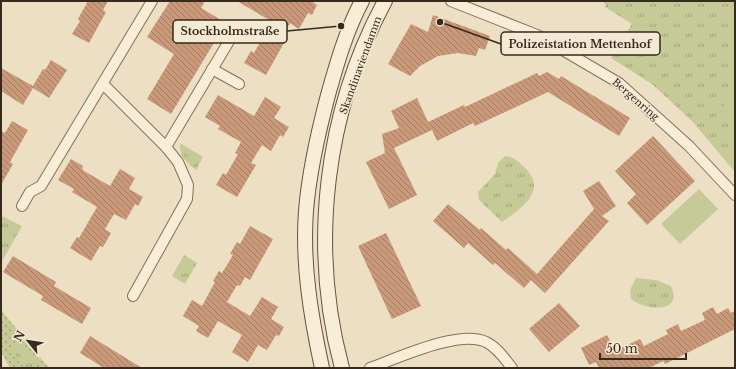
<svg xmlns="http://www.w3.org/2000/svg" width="736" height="369" font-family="'Libre Baskerville',serif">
<defs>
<pattern id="grass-dots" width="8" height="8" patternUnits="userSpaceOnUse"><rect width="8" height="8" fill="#c6ca97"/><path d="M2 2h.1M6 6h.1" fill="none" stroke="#a2a47b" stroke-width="1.8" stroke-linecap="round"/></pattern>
<pattern id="park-tufts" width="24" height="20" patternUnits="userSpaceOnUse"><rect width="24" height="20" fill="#c6ca97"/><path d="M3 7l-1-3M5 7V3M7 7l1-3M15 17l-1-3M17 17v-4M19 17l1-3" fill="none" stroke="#a2a47b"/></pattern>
<pattern id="building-back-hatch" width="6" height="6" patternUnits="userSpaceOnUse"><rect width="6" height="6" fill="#ca997a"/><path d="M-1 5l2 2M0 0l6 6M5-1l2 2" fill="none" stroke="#a57d63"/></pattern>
</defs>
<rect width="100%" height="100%" fill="#ecdfc3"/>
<polygon fill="url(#grass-dots)" points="1,310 49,368 10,368 1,352"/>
<g fill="url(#park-tufts)">
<polygon points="600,1 735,1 735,172 692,121 652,84 611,58 632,24 605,7 606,4"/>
<path d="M180,143L203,157L196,170C186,163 179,155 180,143Z"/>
<path d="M505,156C514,157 518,161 525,168C549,191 519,210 502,222L479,200L478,192L495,174L498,163Z"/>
<polygon points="2,216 22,226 1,263 1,217"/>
<polygon points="184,255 197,263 185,284 172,276"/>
<path d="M636,278L656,280L671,286C684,315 644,310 631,299L630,290Z"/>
<polygon points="20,340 39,362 32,368 26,368 10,349"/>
</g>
<g fill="#c6ca97">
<polygon points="735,94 735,125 720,109"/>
<polygon points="699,189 718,209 680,244 661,224"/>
</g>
<g fill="url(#building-back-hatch)">
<polygon points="88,1 108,1 103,10 106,12 89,43 72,34 80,21 78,19"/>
<polygon points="170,1 205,1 201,8 226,23 171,114 147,99 174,54 147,37"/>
<polygon points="237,1 311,1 317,5 312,15 308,13 299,29 290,23 280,41 284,43 266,75 244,63 251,51 254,53 266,32 263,31 269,20"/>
<polygon points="433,15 490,36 485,50 479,48 476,56 458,53 438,56 420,66 410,76 388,64 411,24 428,32"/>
<polygon points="51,60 67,70 49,98 33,88 23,105 1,91 1,68 33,86 43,69 45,70"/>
<polygon points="547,72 559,79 561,76 630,118 619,136 548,92 475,126 473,123 437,141 432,130 394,148 417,195 389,209 366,162 385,153 382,134 399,128 391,111 417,98 428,122 464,105 465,107 537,73 539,76"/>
<polygon points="218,95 254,116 265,97 281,107 274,118 289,127 283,137 280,135 271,151 262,145 251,163 256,165 237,197 216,185 223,173 226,175 238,154 235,153 241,142 218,129 220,126 205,117"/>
<polygon points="12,121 28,130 10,162 13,164 1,185 1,131 5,133"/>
<polygon points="653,136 695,181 647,225 627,203 636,194 615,171"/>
<polygon points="71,159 83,166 82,168 84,171 110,186 120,169 135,178 129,189 143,197 138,206 135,204 126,220 114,214 105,229 111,233 103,247 100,246 91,261 70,248 77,237 79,238 97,207 72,192 74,189 58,180"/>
<polygon points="599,181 616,206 602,216 609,221 545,293 531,280 524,288 495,263 493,265 468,243 464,248 433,221 448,204 480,230 481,228 506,250 508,248 537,274 594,209 583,191"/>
<polygon points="250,226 273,239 250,280 245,277 240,286 237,285 227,302 250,316 262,297 278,307 271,319 284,327 279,336 276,335 267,350 258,345 248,362 232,352 242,335 218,321 208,338 196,331 199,326 183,316 192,300 202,306 215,282 213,281 219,271 222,273 233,255 230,254 237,242 240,244"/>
<polygon points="386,233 421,306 392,319 358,246"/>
<polygon points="13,256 56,282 54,286 91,308 82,324 41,300 43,296 3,272"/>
<polygon points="559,303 580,326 549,352 529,329"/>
<polygon points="713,307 717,314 728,308 731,313 735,311 735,329 665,364 663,361 649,368 599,368 596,362 589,365 581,348 607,335 615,351 640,339 644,346 668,334 666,330 678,324 681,331 705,320 702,313"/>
<polygon points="90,336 142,368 104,368 80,353"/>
</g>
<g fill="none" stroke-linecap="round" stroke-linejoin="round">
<g stroke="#86705a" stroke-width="12">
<g id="street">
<polyline points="451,1 537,35 619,83 689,146 735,195"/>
<polyline points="212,69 239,84"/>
<polyline points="103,84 166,147 178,162 188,185 187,199 133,296"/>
<polyline points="166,147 235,31"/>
<polyline points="22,206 30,192 41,186 152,1"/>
<path d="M370,368C398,358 460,329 486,342C497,347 505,359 512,368"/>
</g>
</g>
<g stroke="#68523e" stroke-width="16">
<g id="secondary">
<path d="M322,368C311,317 302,264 306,211C309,172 318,133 328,95C337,63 346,31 362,1"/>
<path d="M342,368C309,246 325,112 385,1"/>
</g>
</g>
<use href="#street" stroke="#f8edd6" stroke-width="10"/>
<use href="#secondary" stroke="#f8edd6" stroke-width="14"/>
</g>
<g text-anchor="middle" stroke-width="3" stroke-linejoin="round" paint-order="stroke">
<g font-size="10" fill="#36291e" stroke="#f4e9d2">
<text transform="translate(360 65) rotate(-70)" y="4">Skandinaviendamm</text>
<text transform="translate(636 99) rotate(41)" y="4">Bergenring</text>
</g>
</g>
<path fill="none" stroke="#36291e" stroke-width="1.5" d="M341 26L287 31M440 22L501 44"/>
<g fill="#36291e" stroke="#f4e9d2" stroke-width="1.5">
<circle cx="341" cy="26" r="4"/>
<circle cx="440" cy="22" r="4"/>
</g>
<g fill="#f4e9d2" stroke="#36291e" stroke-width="1.5">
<rect x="173" y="20" width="114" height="23" rx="4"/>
<rect x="501" y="32" width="159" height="23" rx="4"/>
</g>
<g font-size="11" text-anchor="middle" font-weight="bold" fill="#36291e">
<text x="230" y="35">Stockholmstraße</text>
<text x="580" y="48">Polizeistation Mettenhof</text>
</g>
<rect width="736" height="369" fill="none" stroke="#36291e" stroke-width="4"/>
<g transform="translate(28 341) rotate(300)" stroke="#f4e9d2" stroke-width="3" paint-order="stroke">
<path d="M0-3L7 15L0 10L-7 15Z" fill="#36291e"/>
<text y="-6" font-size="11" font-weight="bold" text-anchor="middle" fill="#36291e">N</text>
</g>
<path d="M600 353v6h86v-6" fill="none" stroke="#36291e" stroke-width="2"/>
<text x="606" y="353" font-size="12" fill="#36291e" stroke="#f4e9d2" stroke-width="3" paint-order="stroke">50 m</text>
</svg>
